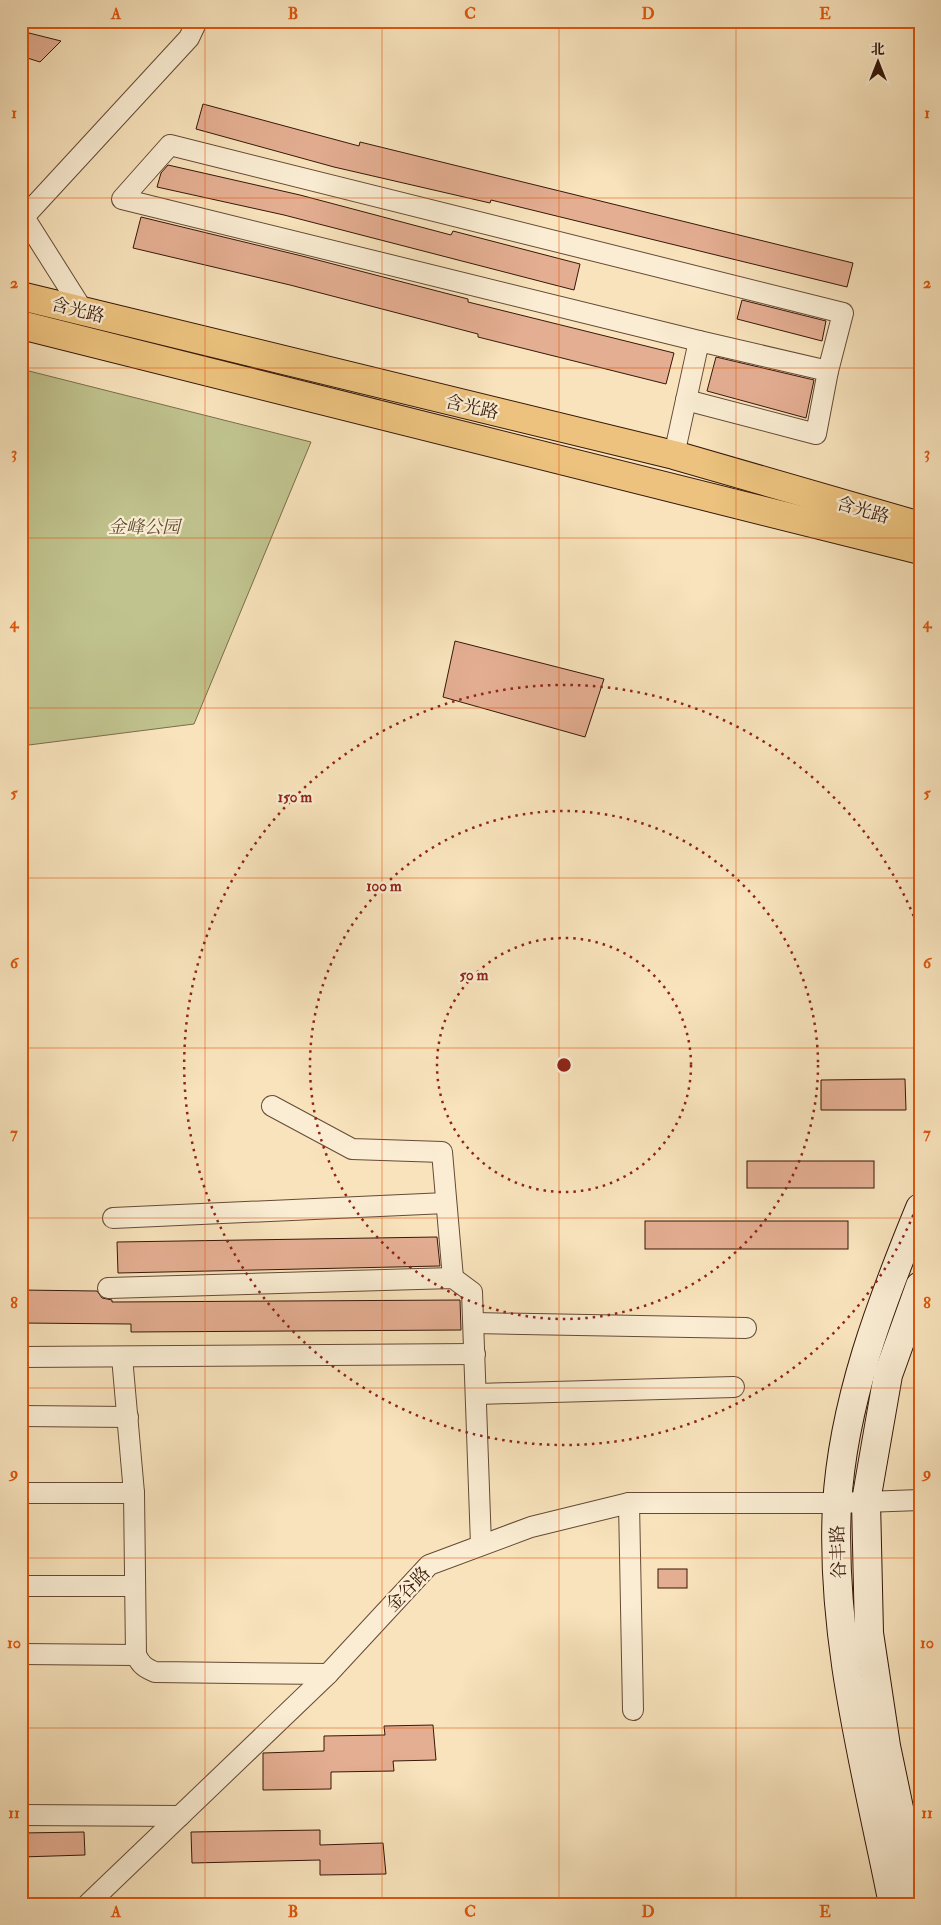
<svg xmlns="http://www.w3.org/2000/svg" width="941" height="1925" font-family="'IM FELL Double Pica','Noto Serif SC',serif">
<rect width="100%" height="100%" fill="#f8e3bc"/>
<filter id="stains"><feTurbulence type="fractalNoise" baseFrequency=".004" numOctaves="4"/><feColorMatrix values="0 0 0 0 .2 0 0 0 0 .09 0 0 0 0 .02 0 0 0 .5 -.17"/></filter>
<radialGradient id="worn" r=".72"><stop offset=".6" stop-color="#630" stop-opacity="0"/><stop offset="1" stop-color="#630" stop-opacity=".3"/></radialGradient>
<polygon fill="#c0c38e" stroke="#7b6d4c" points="21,369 311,442 194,724 21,746"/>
<g fill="#e4ae92" stroke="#361709">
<polygon points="21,31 61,41 40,62 21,56"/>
<polygon points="203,104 359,146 360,142 853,263 847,287 491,200 490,203 334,167 196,129"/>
<polygon points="168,165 300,195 451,235 453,231 580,264 574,290 284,215 157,187 161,173"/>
<polygon points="141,217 306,257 468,299 468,302 674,353 666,384 478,337 478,334 290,285 133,248"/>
<polygon points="742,300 826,321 822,341 737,319"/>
<polygon points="716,357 814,380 806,418 707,391"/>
<polygon points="455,641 604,679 585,737 443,697"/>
<polygon points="905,1079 906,1110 821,1110 821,1080"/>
<rect x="747" y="1161" width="127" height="27"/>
<rect x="645" y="1221" width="203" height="28"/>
<polygon points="437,1237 440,1266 118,1273 117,1242"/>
<polygon points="21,1290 97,1291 102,1298 112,1300 112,1302 460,1300 461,1330 131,1332 131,1324 21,1323"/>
<rect x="658" y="1569" width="29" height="19"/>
<polygon points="433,1725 436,1760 393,1761 394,1771 331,1772 331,1789 263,1790 263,1753 324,1751 324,1736 385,1735 384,1726"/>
<polygon points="320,1830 320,1845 383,1843 386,1874 320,1875 320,1860 192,1863 191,1832"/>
<polygon points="84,1832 85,1855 21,1857 21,1833"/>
</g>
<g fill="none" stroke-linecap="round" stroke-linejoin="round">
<g stroke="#664a36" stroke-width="22">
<g id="street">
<polyline points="84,312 24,217 189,38 197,21"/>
<polyline points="686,400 816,434 828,371 843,313 170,145 122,199 699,341"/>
<polyline points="674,455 699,341 828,371"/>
<polyline points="272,1106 352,1149 442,1152 453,1278"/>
<polyline points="113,1218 446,1203"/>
<polyline points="108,1288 453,1278 472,1292 481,1545"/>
<polyline points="474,1323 746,1328"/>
<polyline points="21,1357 475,1354"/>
<path d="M122,1357L134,1493L136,1655C141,1665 145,1668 155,1672L328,1674"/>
<polyline points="477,1394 734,1387"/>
<polyline points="21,1416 128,1417"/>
<polyline points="21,1493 134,1493"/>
<polyline points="629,1503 633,1710"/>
<polyline points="21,1586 134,1586"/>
<polyline points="21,1654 136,1655"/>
<polyline points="21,1815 180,1816"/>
<polyline points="88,1904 328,1674 429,1565 531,1527 629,1503 837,1503 920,1500"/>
</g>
</g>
<g stroke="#361709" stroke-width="30">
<g id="secondary">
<path d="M893,1904C867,1773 830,1640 837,1505C843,1402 881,1303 920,1208"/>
<polyline points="919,1904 886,1746 869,1633 866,1501 888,1375 920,1286"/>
</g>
</g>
<g stroke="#361709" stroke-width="30">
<g id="primary">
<polyline points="21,296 674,455 920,526"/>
<polyline points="21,325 920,550"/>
</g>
</g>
<use href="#street" stroke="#faedd3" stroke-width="20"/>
<use href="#secondary" stroke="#faedd3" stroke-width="28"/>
<use href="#primary" stroke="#ecc27e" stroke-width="28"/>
</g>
<path fill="none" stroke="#df560c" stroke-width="1" stroke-opacity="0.55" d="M205,21V1904M382,21V1904M559,21V1904M736,21V1904M21,198H920M21,368H920M21,538H920M21,708H920M21,878H920M21,1048H920M21,1218H920M21,1388H920M21,1558H920M21,1728H920"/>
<g fill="none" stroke="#8f2418" stroke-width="2.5" stroke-dasharray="2.5 5">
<circle cx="564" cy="1065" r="127"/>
<circle cx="564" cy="1065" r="254"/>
<path d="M919 1201A380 380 0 1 1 919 929"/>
</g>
<g text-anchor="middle" stroke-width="4.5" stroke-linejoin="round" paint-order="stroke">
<g font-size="18" fill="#361709" stroke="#faedd3">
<text transform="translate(78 310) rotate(14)" y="6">含光路</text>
<text transform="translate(472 407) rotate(13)" y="6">含光路</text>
<text transform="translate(863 510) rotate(16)" y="6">含光路</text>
<text transform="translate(838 1552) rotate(-92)" y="6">谷丰路</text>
<text transform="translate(408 1589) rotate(-46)" y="6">金谷路</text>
</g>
<g font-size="18" font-style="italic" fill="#5f4b31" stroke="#faedd3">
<text x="144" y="533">金峰公园</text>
</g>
</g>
<circle cx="564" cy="1065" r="8" fill="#8f2418" stroke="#faedd3" stroke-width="2.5"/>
<g font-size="15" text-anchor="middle" font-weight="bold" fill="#8f2418" stroke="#faedd3" stroke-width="4.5" stroke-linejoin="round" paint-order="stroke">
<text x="295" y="802">150 m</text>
<text x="384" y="891">100 m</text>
<text x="474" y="980">50 m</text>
</g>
<rect width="941" height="1925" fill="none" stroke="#f8e3bc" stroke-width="55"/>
<g transform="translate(878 62)" stroke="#faedd3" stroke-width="4" paint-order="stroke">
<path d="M0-4L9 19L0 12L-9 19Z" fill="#361709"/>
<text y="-8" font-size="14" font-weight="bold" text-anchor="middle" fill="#361709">北</text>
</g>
<rect x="28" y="28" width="886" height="1870" fill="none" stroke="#df560c" stroke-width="2"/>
<g font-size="16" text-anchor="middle" font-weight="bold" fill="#df560c">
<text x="116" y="19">A</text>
<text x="293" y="19">B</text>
<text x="470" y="19">C</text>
<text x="648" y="19">D</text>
<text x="825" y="19">E</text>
<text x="14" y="118">1</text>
<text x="927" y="118">1</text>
<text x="14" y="288">2</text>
<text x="927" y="288">2</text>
<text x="14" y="458">3</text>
<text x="927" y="458">3</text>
<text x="14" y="628">4</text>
<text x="927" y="628">4</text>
<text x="14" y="798">5</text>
<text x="927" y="798">5</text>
<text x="14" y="968">6</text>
<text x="927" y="968">6</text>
<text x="14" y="1138">7</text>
<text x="927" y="1138">7</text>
<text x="14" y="1308">8</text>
<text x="927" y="1308">8</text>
<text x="14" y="1478">9</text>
<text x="927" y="1478">9</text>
<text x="14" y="1648">10</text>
<text x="927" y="1648">10</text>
<text x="14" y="1818">11</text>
<text x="927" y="1818">11</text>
<text x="116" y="1917">A</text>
<text x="293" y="1917">B</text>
<text x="470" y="1917">C</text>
<text x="648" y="1917">D</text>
<text x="825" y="1917">E</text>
</g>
<rect width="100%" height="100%" filter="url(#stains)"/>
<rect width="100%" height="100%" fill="url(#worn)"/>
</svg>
